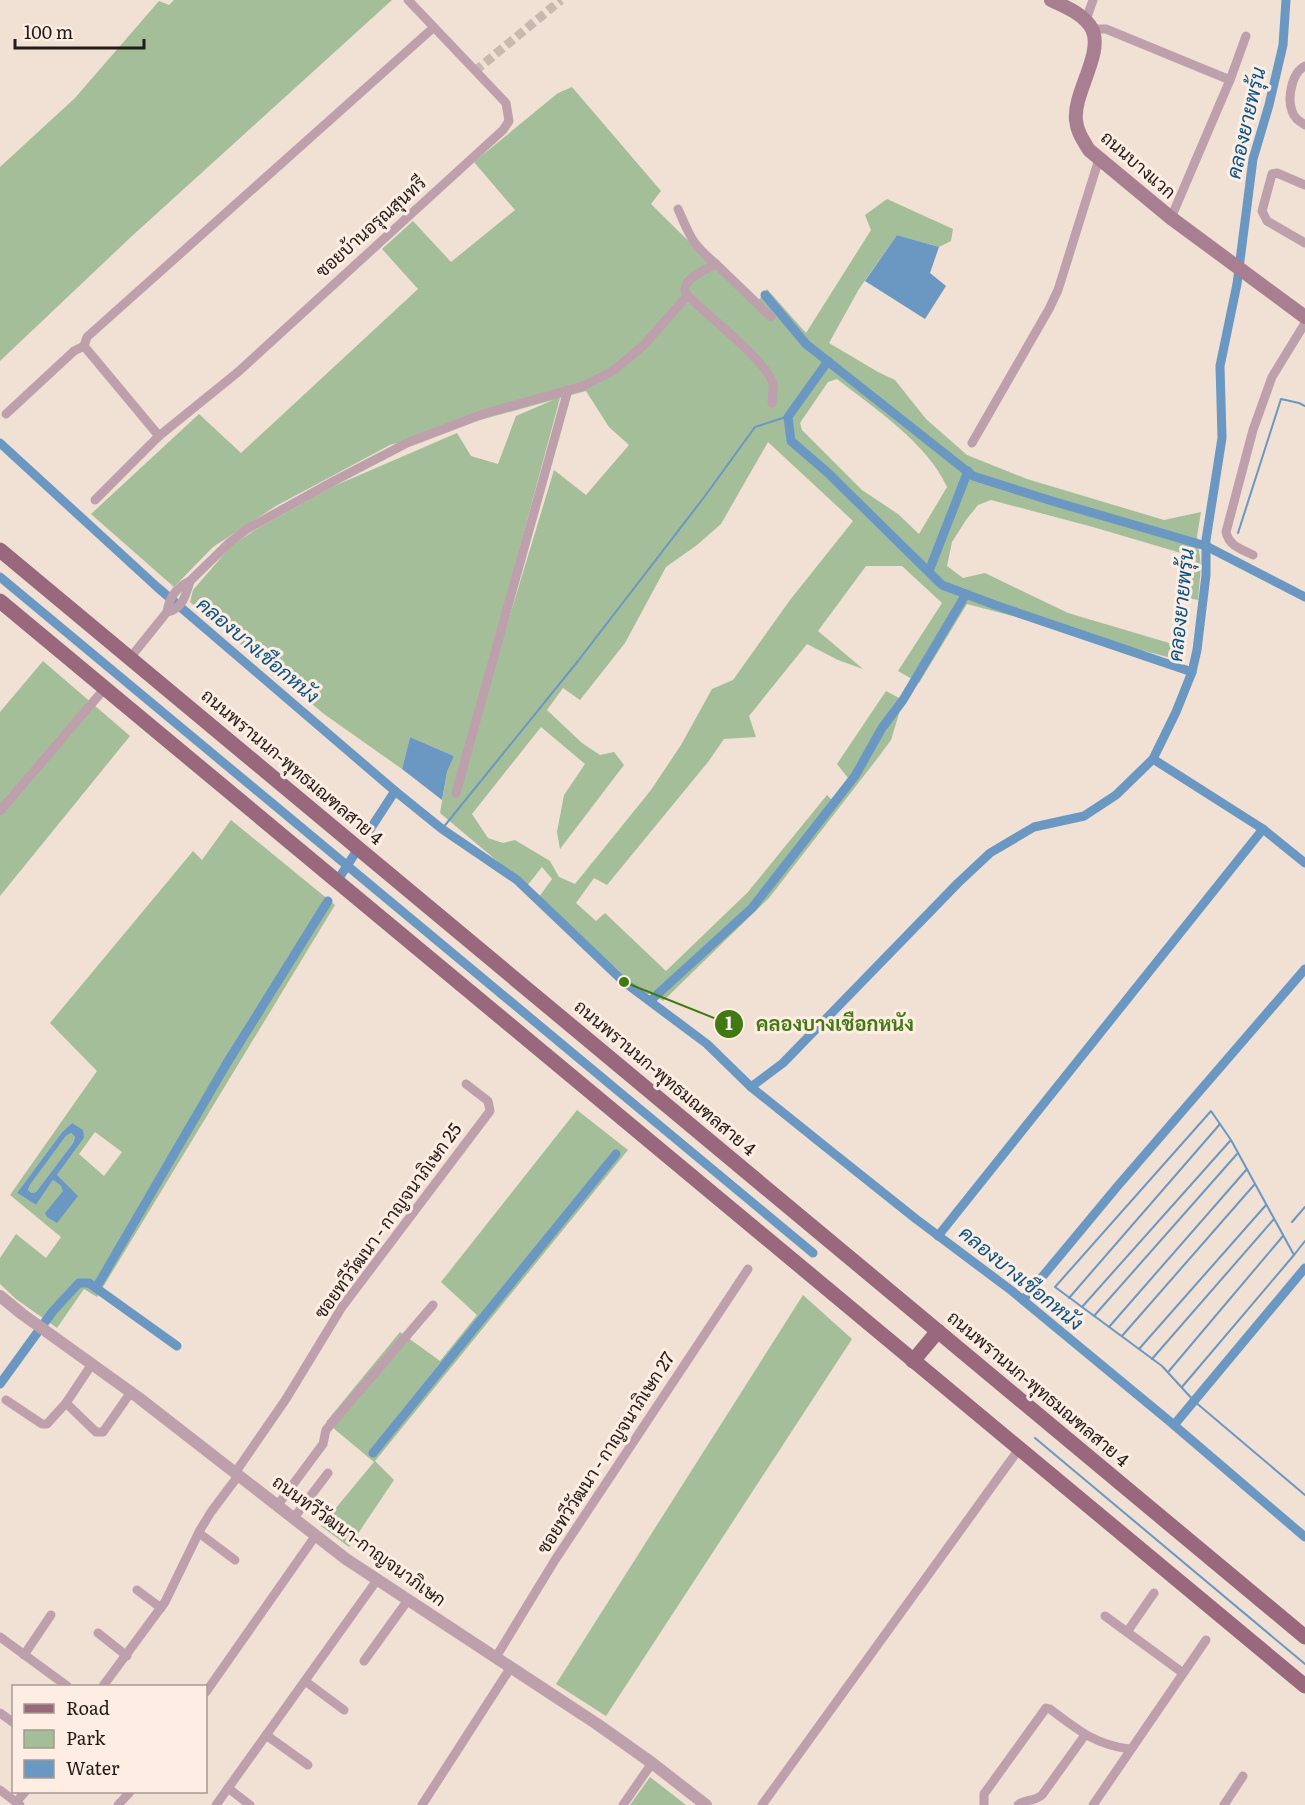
<svg xmlns="http://www.w3.org/2000/svg" width="1305" height="1805" font-family="Literata,Sarabun,serif">
<rect width="100%" height="100%" fill="#f1e0d4"/>
<g fill="#a4be99" fill-rule="evenodd">
<polygon points="174,0 392,0 132,236 0,361 0,167 75,98 159,1 169,5"/>
<path d="M572,87L661,191L651,204L754,306L767,289L806,333L871,230L865,215L887,199L953,229L951,241L939,247L897,235L859,289L829,343L878,372L895,380L926,419L967,455L1027,479L1164,520L1201,512L1197,536L1201,566L1198,600L1182,597L1189,574L1181,553L1093,527L991,500L978,505L966,520L952,542L947,566L963,578L985,573L1068,613L1176,645L1175,659L967,604L919,683L898,671L942,603L902,566H866L818,631L863,669L838,660L807,644L749,716L756,737L724,739L708,762L607,885L594,878L576,903L596,921L605,913L666,971L748,892L827,795L832,800L848,778L837,764L886,691L903,700L891,740L880,755L769,898L663,1001L652,993L645,995L539,897L552,879L542,867L527,886L440,813L447,772L454,756L410,737L402,769L324,714L190,602L193,590L232,545L260,527L334,486L457,433L471,456L498,464L516,416L553,400L390,445L276,506L213,547L174,587L91,514L199,414L241,453L418,289L382,249L413,221L451,262L515,210L474,162L558,93ZM837,379C874,408 928,444 947,487L919,534L898,514L862,490L802,430L800,423L828,382ZM586,391L609,427L629,445L586,495L554,470L487,691L469,737L560,398ZM768,442L853,521L790,600L733,680L712,689L681,745L651,790L575,884L559,877L550,861L515,840L503,843L488,838L472,814L541,727L585,764L564,795L557,832L560,849L624,765L614,752L600,755L582,743L547,710L563,688L580,700L625,643L666,567L697,545L721,524Z"/>
<polygon points="43,661 130,736 0,896 0,712"/>
<path d="M231,820L335,905L97,1297L84,1289L57,1328L16,1299L0,1284V1258L16,1234L46,1258L61,1237L10,1195L97,1071L50,1023L193,851L202,860ZM72,1123L84,1138L57,1175L72,1205L61,1186L53,1180L36,1205L17,1193L62,1132ZM95,1132L122,1152L104,1176L79,1154Z"/>
<polygon points="577,1110 628,1150 375,1461 394,1480 349,1547 321,1526 374,1462 326,1422 400,1332 440,1361 477,1315 441,1282"/>
<polygon points="71,1133 75,1137 73,1143 36,1192 32,1193 28,1190 30,1185 66,1136"/>
<polygon points="803,1295 852,1339 606,1716 556,1684"/>
<polygon points="650,1777 686,1805 630,1805"/>
</g>
<g fill="#6a98c3" fill-rule="evenodd">
<polygon points="897,235 939,247 930,273 946,286 925,319 865,281"/>
<polygon points="410,737 454,756 447,772 442,800 402,769"/>
<path d="M72,1123L83,1130L84,1138L57,1175L78,1196L57,1223L47,1217L45,1213L63,1191L61,1186L53,1180L36,1205L17,1193L62,1132ZM71,1133L75,1137L73,1143L36,1192L32,1193L28,1190L30,1185L66,1136Z"/>
</g>
<g fill="none" stroke-linecap="round" stroke-linejoin="round">
<g stroke="#6a98c3" stroke-width="2">
<polyline points="1238,533 1281,399 1299,403 1305,406"/>
<polyline points="442,829 578,661 705,496 755,427 789,416"/>
<polyline points="1292,1222 1305,1207"/>
<polyline points="1294,1255 1305,1241"/>
<polyline points="1069,1298 1220,1124"/>
<polyline points="1082,1307 1230,1141"/>
<polyline points="1094,1316 1237,1154"/>
<polyline points="1109,1327 1247,1169"/>
<polyline points="1122,1336 1254,1185"/>
<polyline points="1139,1349 1266,1205"/>
<polyline points="1152,1359 1274,1219"/>
<polyline points="1169,1371 1283,1236"/>
<polyline points="1182,1387 1294,1255 1231,1140 1211,1111 1055,1287 1162,1366 1194,1401 1305,1495"/>
<polyline points="1035,1438 1305,1664"/>
</g>
<g stroke="#6a98c3" stroke-width="9">
<polyline points="765,295 806,344 973,476 1052,501 1206,546 1305,597"/>
<polyline points="828,361 788,417 791,441 827,472 942,585 995,605 1192,672"/>
<polyline points="0,443 157,587 395,791 442,829 517,880 624,982 707,1044 751,1087 827,1148 916,1219 1012,1291 1168,1420 1305,1537"/>
<polyline points="929,571 968,471"/>
<polyline points="0,577 813,1253"/>
<polyline points="1153,759 1263,829 1305,863"/>
<polyline points="369,831 395,791"/>
<polyline points="341,875 354,855"/>
<polyline points="650,1001 752,908 855,776 882,728 903,700 966,594"/>
<polyline points="751,1087 783,1063 958,883 990,853 1034,827 1084,816 1116,795 1153,759 1176,712 1192,672 1197,650 1206,575 1206,540 1222,438 1220,366 1237,284 1253,159 1269,105 1283,45 1286,0"/>
<polyline points="938,1236 1263,829"/>
<polyline points="96,1288 227,1063 328,901"/>
<polyline points="1023,1300 1116,1188 1305,969"/>
<polyline points="0,1384 53,1311 79,1283 89,1283 177,1346"/>
<polyline points="1174,1425 1305,1268"/>
<polyline points="373,1453 616,1154"/>
</g>
<polyline stroke="#c8b9ae" stroke-width="9" stroke-dasharray="9 4.5" stroke-linecap="butt" points="475,71 561,0"/>
<g stroke="#bda0ac" stroke-width="9">
<polyline points="1086,20 1093,0"/>
<polyline points="1092,29 1106,29 1230,80"/>
<path d="M1305,66C1292,72 1287,98 1292,111C1294,118 1299,121 1305,125"/>
<polyline points="1305,185 1277,173 1272,174 1262,211 1267,221 1305,243"/>
<path d="M678,209C691,238 691,243 716,264"/>
<polyline points="1171,218 1230,80 1246,36"/>
<path d="M771,317L716,264C707,269 684,278 685,290C685,300 767,358 773,384C774,390 772,397 772,403"/>
<polyline points="6,414 74,351 84,346"/>
<polyline points="159,436 84,346 87,337 433,28"/>
<polyline points="972,443 1049,309 1058,290 1099,159"/>
<polyline points="95,500 159,436 238,372 503,130 509,121 506,103 408,0"/>
<path d="M1253,555C1241,549 1229,546 1226,532L1253,430L1272,377L1305,323"/>
<polyline points="190,581 230,542 247,529 334,481 407,443 483,414 583,386 613,371 644,345 687,296"/>
<path d="M130,658L167,612C169,597 177,587 190,581C186,594 183,609 167,612"/>
<polyline points="456,793 568,390"/>
<polyline points="0,811 105,688"/>
<polyline points="6,1400 42,1424 47,1424 66,1403 92,1364"/>
<polyline points="66,1403 96,1432 103,1432 131,1392"/>
<polyline points="235,1473 286,1399 342,1307 490,1111 488,1101 466,1084"/>
<polyline points="277,1506 323,1444 326,1430 433,1305"/>
<polyline points="293,1519 328,1473"/>
<polyline points="199,1533 235,1560"/>
<polyline points="137,1590 161,1608"/>
<polyline points="1105,1616 1183,1673"/>
<polyline points="1127,1632 1154,1593"/>
<polyline points="98,1633 127,1656"/>
<polyline points="0,1637 67,1686"/>
<polyline points="24,1655 51,1615"/>
<polyline points="496,1657 555,1560 748,1269"/>
<polyline points="364,1661 408,1600"/>
<polyline points="305,1681 344,1710"/>
<polyline points="103,1686 165,1602 200,1530 211,1512 238,1476"/>
<polyline points="206,1692 316,1535"/>
<polyline points="0,1713 14,1723"/>
<polyline points="266,1735 308,1765"/>
<polyline points="228,1788 250,1805"/>
<polyline points="0,1790 20,1805"/>
<polyline points="16,1802 25,1792"/>
<polyline points="118,1805 130,1792"/>
<polyline points="216,1805 377,1580"/>
<polyline points="422,1805 511,1667"/>
<polyline points="623,1805 652,1763"/>
<polyline points="762,1805 1019,1449"/>
<path d="M984,1805V1794L1046,1708L1050,1709C1078,1730 1094,1744 1129,1749"/>
<path d="M1018,1805C1025,1799 1033,1802 1042,1795L1085,1735"/>
<polyline points="1093,1805 1206,1640"/>
<polyline points="1224,1805 1243,1776"/>
</g>
<polyline stroke="#bda0ac" stroke-width="12" points="0,1296 22,1314 139,1398 346,1559 597,1724 652,1763 706,1805"/>
<path stroke="#a87f90" stroke-width="14" d="M1051,0C1066,7 1084,14 1092,29C1104,53 1073,93 1076,120C1077,132 1083,140 1089,150L1171,218L1305,317"/>
<g stroke="#99687c" stroke-width="15">
<polyline points="0,550 1305,1637"/>
<polyline points="0,601 1305,1686"/>
<polyline points="913,1361 938,1331"/>
</g>
</g>
<g text-anchor="middle" stroke-width="6" stroke-linejoin="round" paint-order="stroke">
<g font-size="18" fill="#221c18" stroke="#feede2">
<text transform="translate(1138 165) rotate(41)" y="6">ถนนบางแวก</text>
<text transform="translate(371 227) rotate(-42)" y="6">ซอยบ้านอรุณสุนทรี</text>
<text transform="translate(292 767) rotate(40)" y="6">ถนนพรานนก-พุทธมณฑลสาย 4</text>
<text transform="translate(665 1078) rotate(40)" y="6">ถนนพรานนก-พุทธมณฑลสาย 4</text>
<text transform="translate(388 1221) rotate(-54)" y="6">ซอยทวีวัฒนา - กาญจนาภิเษก 25</text>
<text transform="translate(1038 1389) rotate(40)" y="6">ถนนพรานนก-พุทธมณฑลสาย 4</text>
<text transform="translate(606 1453) rotate(-57)" y="6">ซอยทวีวัฒนา - กาญจนาภิเษก 27</text>
<text transform="translate(359 1541) rotate(36)" y="6">ถนนทวีวัฒนา-กาญจนาภิเษก</text>
</g>
<g font-size="20" font-style="italic" fill="#065389" stroke="#feede2">
<text transform="translate(1246 123) rotate(-77)" y="7">คลองยายพรุ้น</text>
<text transform="translate(1181 605) rotate(-84)" y="7">คลองยายพรุ้น</text>
<text transform="translate(258 650) rotate(40)" y="7">คลองบางเชือกหนัง</text>
<text transform="translate(1021 1278) rotate(39)" y="7">คลองบางเชือกหนัง</text>
</g>
</g>
<path fill="none" stroke="#407a11" stroke-width="2" d="M624 982L729 1024"/>
<g fill="#407a11" stroke="#feede2" stroke-width="2">
<circle cx="624" cy="982" r="6"/>
<circle cx="729" cy="1024" r="15"/>
</g>
<g font-size="18" text-anchor="middle" font-weight="bold" fill="#fff">
<text x="729" y="1030">1</text>
</g>
<g font-size="20" text-anchor="middle" font-weight="bold" fill="#407a11" stroke="#feede2" stroke-width="6" stroke-linejoin="round" paint-order="stroke">
<text x="835" y="1031">คลองบางเชือกหนัง</text>
</g>
<rect x="12" y="1685" width="195" height="108" fill="#feede2" stroke="#a69991" stroke-width="1.5"/>
<rect x="24" y="1704" width="30" height="9" fill="#99687c" stroke="#a69991" stroke-width="1.5"/>
<text x="66" y="1715" font-size="18" fill="#221c18">Road</text>
<rect x="24" y="1730" width="30" height="18" fill="#a4be99" stroke="#a69991" stroke-width="1.5"/>
<text x="66" y="1745" font-size="18" fill="#221c18">Park</text>
<rect x="24" y="1760" width="30" height="18" fill="#6a98c3" stroke="#a69991" stroke-width="1.5"/>
<text x="66" y="1775" font-size="18" fill="#221c18">Water</text>
<path d="M15 39v9h129v-9" fill="none" stroke="#221c18" stroke-width="3"/>
<text x="24" y="39" font-size="18" fill="#221c18" stroke="#feede2" stroke-width="4.5" paint-order="stroke">100 m</text>
</svg>
